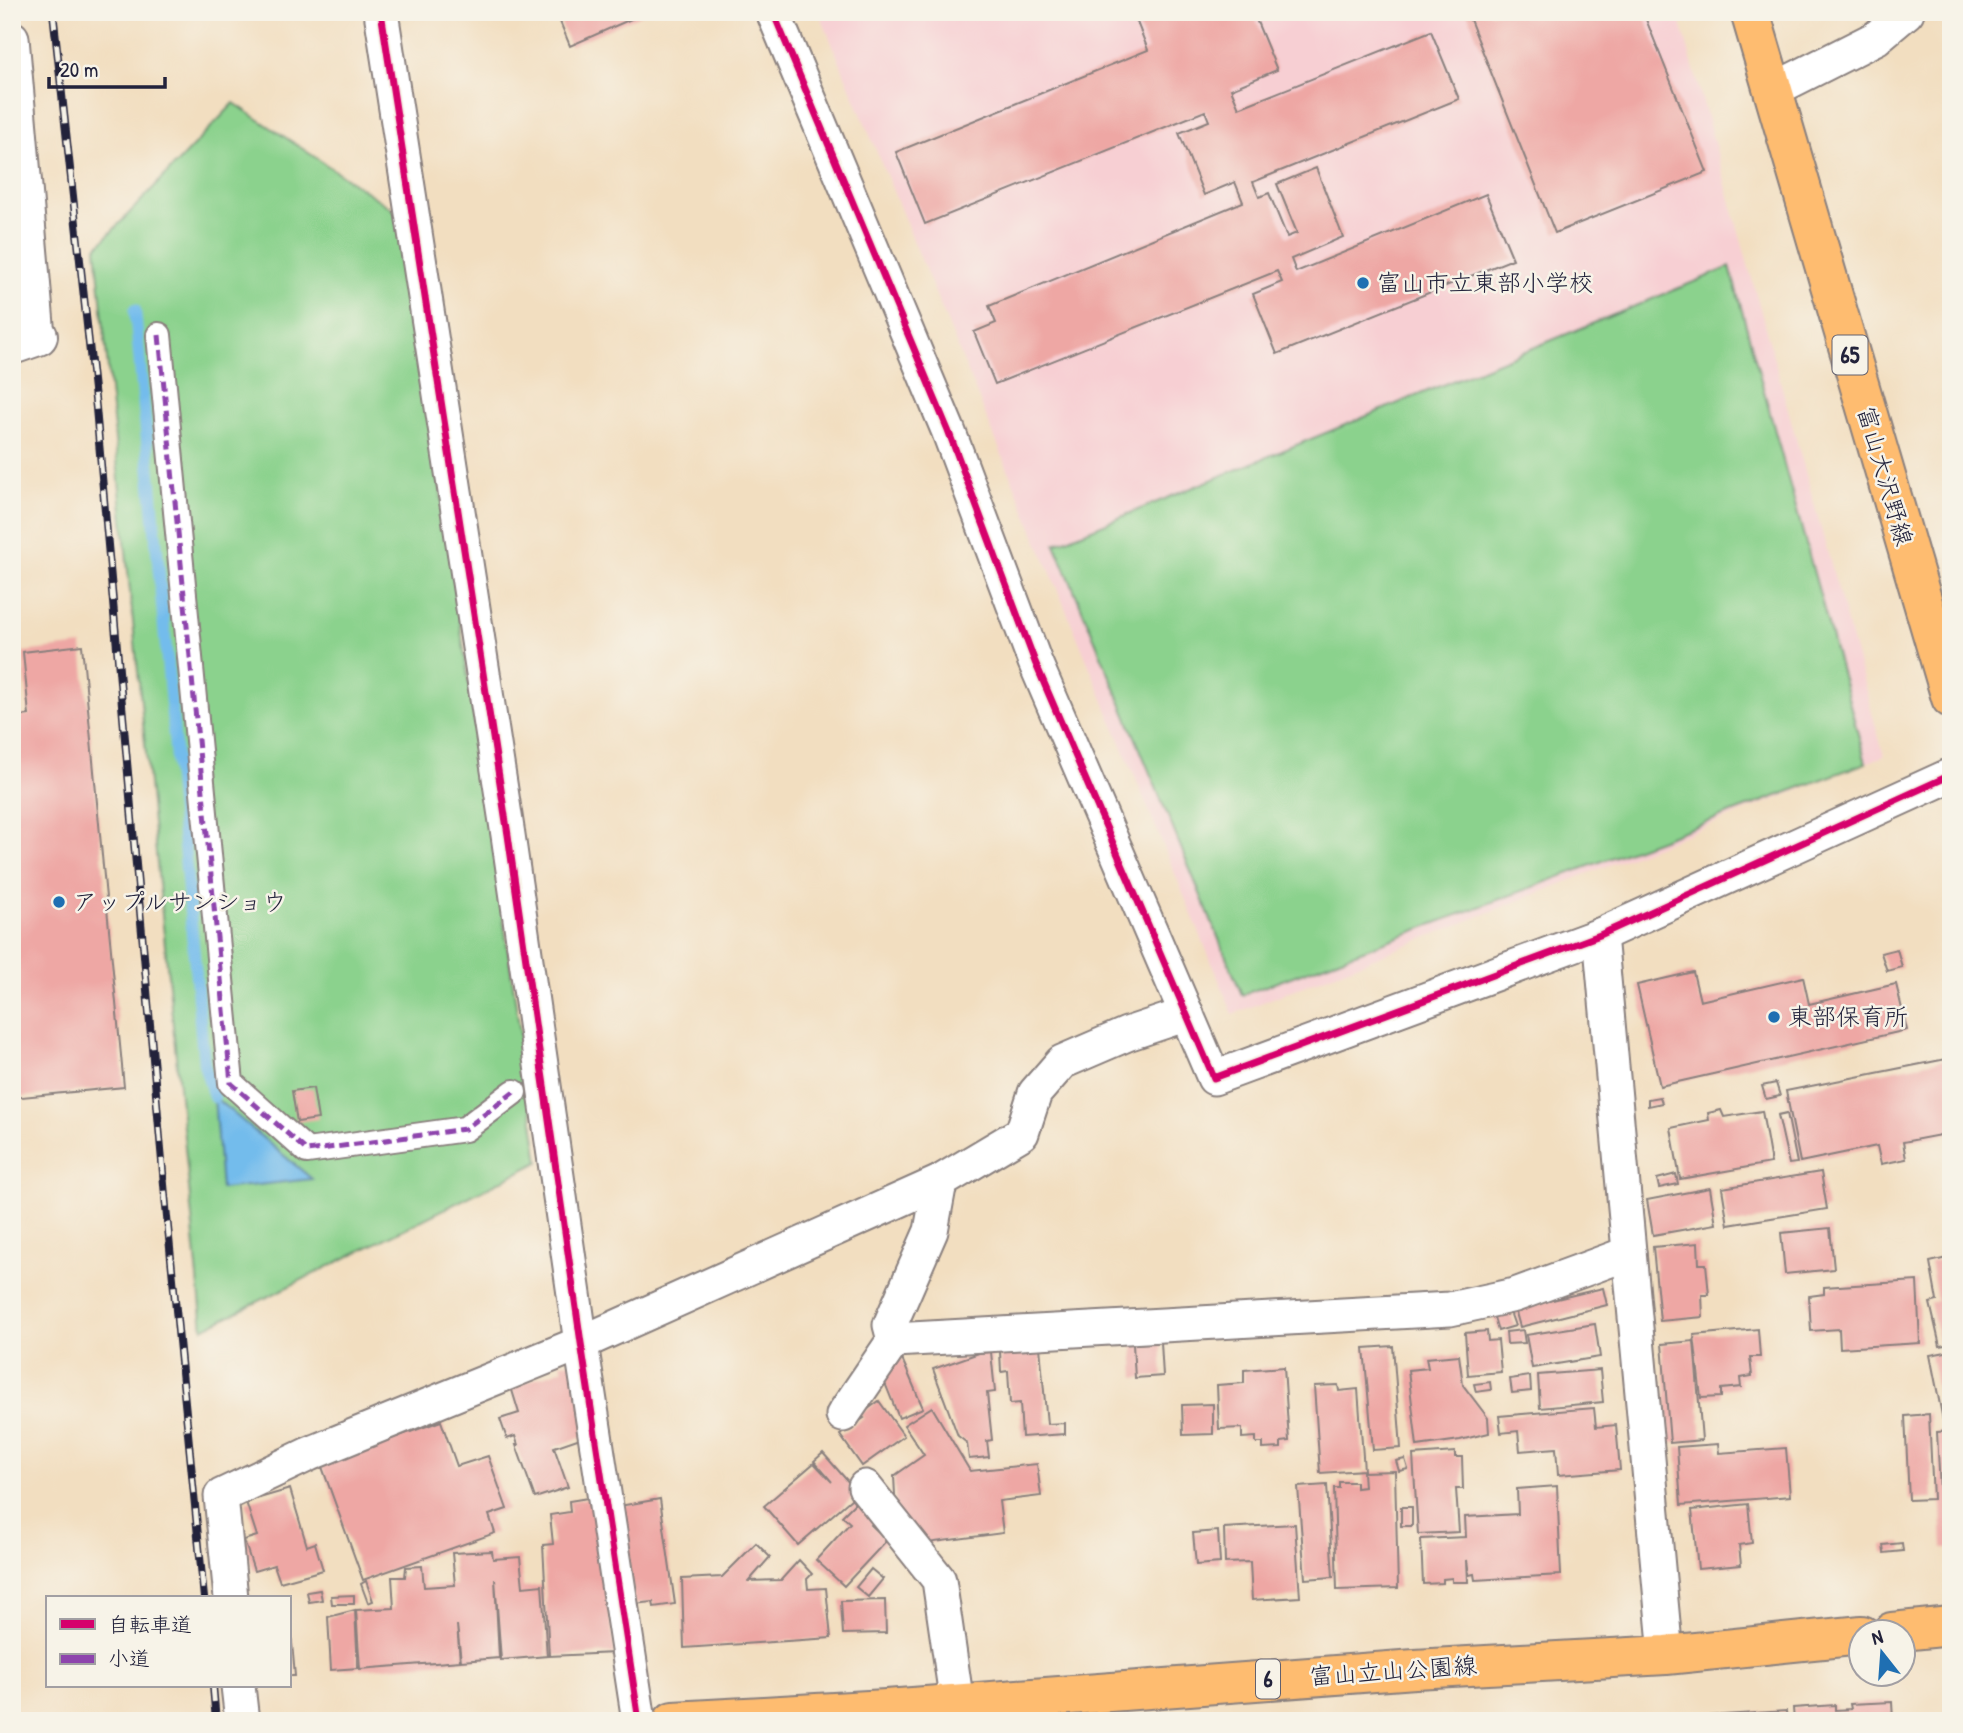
<svg xmlns="http://www.w3.org/2000/svg" width="1963" height="1733" font-family="'Patrick Hand','Klee One',sans-serif">
<rect width="100%" height="100%" fill="#f7f3e8"/>
<filter id="ink" filterUnits="userSpaceOnUse"><feTurbulence type="fractalNoise" baseFrequency=".0143" numOctaves="2"/><feDisplacementMap in="SourceGraphic" scale="14" xChannelSelector="R" yChannelSelector="G"/><feConvolveMatrix kernelMatrix="1 2 1 2 8 2 1 2 1" color-interpolation-filters="sRGB"/></filter>
<filter id="wash" filterUnits="userSpaceOnUse"><feTurbulence type="fractalNoise" baseFrequency=".00686" numOctaves="4" result="noise"/><feDisplacementMap in="SourceGraphic" scale="28" xChannelSelector="R" yChannelSelector="G"/><feGaussianBlur stdDeviation="1.57" result="paint"/><feColorMatrix in="noise" values="0 0 0 0 0 0 0 0 0 0 0 0 0 0 0 0 0 1.4 0 .05"/><feComposite in="paint" operator="in"/></filter>
<g filter="url(#wash)">
<rect width="100%" height="100%" fill="#f2dec0"/>
<polygon fill="#f7cfd3" points="819,12 1678,12 1884,756 1233,1014"/>
<g fill="#8bd28d" stroke="#567a64" stroke-width="2">
<polygon points="234,103 400,214 539,1162 203,1329 96,248"/>
<polygon points="1730,267 1866,763 1242,995 1055,544"/>
</g>
<polygon fill="#73bcec" stroke="#4a6f94" stroke-width="2" points="214,1097 312,1179 221,1189"/>
<g fill="none" stroke-linecap="round" stroke-linejoin="round">
<polyline stroke="#73bcec" stroke-width="12" points="135,310 204,1064 214,1097"/>
</g>
<g id="blocks">
<g fill="#eea7a4">
<polygon points="556,12 647,12 570,46"/>
<polygon points="1133,12 1253,12 1277,70 1231,89 1239,108 1431,31 1459,99 1253,182 1259,197 1269,193 1287,237 1297,233 1277,184 1316,168 1343,237 1291,259 1296,272 1486,194 1513,259 1277,354 1253,294 1282,282 1277,271 995,384 974,332 996,323 989,306 1243,202 1235,182 1204,195 1179,133 1209,121 1205,111 925,224 896,152 1148,50"/>
<polygon points="1467,12 1643,12 1707,172 1555,233"/>
<polygon points="82,645 124,1087 12,1098 12,717 29,715 23,652"/>
<polygon points="1897,949 1902,967 1887,971 1881,953"/>
<polygon points="1693,972 1700,1001 1803,977 1809,1004 1896,984 1907,1030 1660,1086 1637,985"/>
<polygon points="1951,1058 1951,1133 1903,1142 1906,1159 1881,1164 1877,1146 1800,1162 1786,1091"/>
<polygon points="1776,1083 1780,1096 1766,1099 1762,1086"/>
<polygon points="313,1088 318,1119 297,1122 292,1091"/>
<polygon points="1660,1097 1662,1103 1648,1106 1648,1099"/>
<polygon points="1721,1110 1724,1117 1762,1111 1771,1163 1680,1179 1671,1128 1709,1120 1708,1113"/>
<polygon points="1787,1113 1797,1163 1789,1164 1778,1115"/>
<polygon points="1821,1172 1827,1209 1728,1225 1722,1188"/>
<polygon points="1676,1174 1678,1184 1659,1188 1657,1179"/>
<polygon points="1710,1188 1716,1224 1653,1235 1647,1200"/>
<polygon points="1830,1228 1834,1269 1785,1274 1781,1233"/>
<polygon points="1698,1243 1699,1264 1706,1264 1709,1295 1702,1295 1703,1317 1660,1321 1653,1247"/>
<polygon points="1951,1257 1951,1344 1940,1346 1930,1303 1937,1301 1930,1262"/>
<polygon points="1917,1281 1920,1343 1840,1348 1839,1329 1811,1331 1809,1296 1824,1294 1824,1287"/>
<polygon points="1603,1288 1607,1305 1520,1327 1515,1309"/>
<polygon points="1509,1309 1515,1326 1498,1331 1493,1314"/>
<polygon points="1595,1324 1600,1357 1532,1368 1526,1335"/>
<polygon points="1758,1329 1760,1357 1750,1357 1752,1376 1740,1378 1741,1387 1721,1389 1721,1397 1701,1398 1694,1335"/>
<polygon points="1523,1330 1525,1343 1507,1344 1506,1332"/>
<polygon points="1487,1331 1488,1341 1498,1340 1501,1372 1468,1375 1465,1333"/>
<polygon points="1694,1341 1702,1440 1670,1443 1662,1344"/>
<polygon points="1161,1342 1163,1376 1135,1378 1133,1344"/>
<polygon points="1393,1346 1401,1448 1373,1450 1364,1348"/>
<polygon points="1040,1347 1047,1424 1065,1423 1065,1434 1022,1437 1020,1403 1010,1404 1008,1371 1001,1372 1000,1351"/>
<polygon points="1951,1351 1951,1418 1943,1420 1930,1355"/>
<polygon points="991,1352 995,1392 987,1393 992,1440 987,1441 989,1457 969,1459 967,1443 958,1436 933,1369 979,1353"/>
<polygon points="1459,1355 1463,1385 1488,1418 1489,1433 1460,1440 1417,1446 1408,1370 1428,1368 1426,1358"/>
<polygon points="902,1359 923,1408 899,1418 883,1378 886,1366"/>
<polygon points="575,1362 586,1436 554,1447 568,1487 535,1498 516,1445 518,1445 515,1436 507,1439 500,1419 519,1413 511,1387 563,1369 561,1363"/>
<polygon points="1284,1367 1289,1441 1281,1442 1281,1448 1263,1449 1263,1443 1256,1443 1256,1437 1242,1438 1242,1428 1219,1429 1217,1385 1244,1383 1244,1370"/>
<polygon points="1600,1370 1603,1402 1540,1408 1538,1375"/>
<polygon points="1530,1376 1531,1391 1512,1393 1510,1379"/>
<polygon points="1490,1382 1491,1390 1476,1392 1474,1384"/>
<polygon points="1338,1385 1339,1391 1358,1389 1364,1470 1320,1473 1314,1386"/>
<polygon points="879,1401 904,1436 862,1466 840,1435 864,1418 860,1415"/>
<polygon points="1213,1404 1213,1434 1183,1435 1182,1405"/>
<polygon points="932,1407 970,1471 1037,1464 1041,1496 999,1501 1003,1533 920,1544 896,1514 894,1476 924,1455 904,1425"/>
<polygon points="1594,1408 1596,1427 1616,1425 1620,1470 1558,1475 1556,1448 1520,1451 1518,1431 1501,1433 1499,1416"/>
<polygon points="1929,1414 1933,1499 1909,1500 1905,1416"/>
<polygon points="441,1421 457,1466 488,1456 507,1509 489,1515 495,1533 363,1580 321,1464"/>
<polygon points="1951,1431 1951,1548 1943,1548 1937,1432"/>
<polygon points="1718,1444 1719,1453 1786,1448 1790,1496 1681,1505 1677,1447"/>
<polygon points="1455,1452 1455,1457 1462,1457 1463,1489 1456,1489 1459,1532 1418,1534 1413,1455"/>
<polygon points="823,1453 858,1493 798,1545 764,1506 814,1463 832,1482 814,1461"/>
<polygon points="1405,1459 1408,1469 1399,1471 1396,1461"/>
<polygon points="1395,1471 1398,1588 1337,1590 1334,1488 1339,1488 1339,1482 1356,1482 1356,1488 1364,1487 1363,1472"/>
<polygon points="1327,1485 1333,1577 1305,1579 1298,1487"/>
<polygon points="1557,1486 1561,1575 1475,1580 1474,1574 1469,1575 1467,1560 1468,1582 1452,1582 1452,1578 1443,1579 1443,1583 1423,1584 1421,1539 1466,1537 1465,1517 1518,1514 1517,1489"/>
<polygon points="290,1489 307,1546 315,1543 323,1570 280,1582 274,1565 254,1571 244,1540 257,1536 246,1502"/>
<polygon points="594,1497 615,1653 549,1656 543,1545 553,1544 550,1515 570,1512 569,1501"/>
<polygon points="660,1499 675,1604 654,1607 653,1602 634,1604 619,1506"/>
<polygon points="856,1502 875,1520 871,1525 887,1540 844,1586 816,1560 850,1523 842,1516"/>
<polygon points="1748,1504 1752,1543 1739,1545 1741,1565 1698,1569 1692,1510"/>
<rect x="1401" y="1507" width="11" height="19"/>
<polygon points="1295,1524 1300,1597 1252,1600 1250,1562 1225,1563 1224,1528"/>
<polygon points="1218,1531 1220,1563 1196,1565 1193,1533"/>
<polygon points="756,1543 770,1557 749,1581 781,1580 799,1560 812,1574 807,1579 808,1589 826,1588 831,1638 684,1648 682,1579 722,1577"/>
<polygon points="1902,1543 1903,1551 1884,1553 1883,1545"/>
<polygon points="492,1551 493,1559 520,1557 523,1587 542,1585 547,1656 501,1660 495,1579 499,1658 461,1661 457,1625 460,1661 360,1669 356,1610 394,1608 392,1577 405,1577 406,1567 422,1566 424,1587 455,1585 452,1553"/>
<polygon points="871,1569 883,1579 868,1597 856,1587"/>
<polygon points="366,1581 373,1601 368,1603 361,1584"/>
<polygon points="320,1590 322,1600 309,1602 307,1592"/>
<polygon points="354,1595 354,1604 332,1604 331,1596"/>
<polygon points="885,1600 886,1633 843,1634 841,1601"/>
<polygon points="355,1610 358,1668 331,1670 328,1617"/>
<polygon points="289,1632 291,1632 295,1676 289,1676"/>
<polygon points="1951,1701 1951,1721 1946,1721 1945,1702"/>
<polygon points="1892,1702 1893,1721 1794,1721 1793,1708 1835,1705 1835,1710 1851,1709 1850,1704"/>
<polygon points="1786,1711 1787,1721 1710,1721 1709,1716"/>
</g>
</g>
</g>
<g filter="url(#ink)">
<use href="#blocks" fill-opacity="0" stroke="#8a807e" stroke-width="2"/>
<g fill="none" stroke-linecap="round" stroke-linejoin="round">
<g stroke="#8a807e" stroke-width="28">
<polyline id="pedestrian" points="159,335 231,1083 307,1151 465,1129 514,1092"/>
</g>
<g stroke="#8a807e" stroke-width="37">
<g id="minor">
<polyline points="381,12 508,835 581,1343 639,1721"/>
<polyline points="773,12 948,430 1035,662 1214,1078 1600,935 1951,775"/>
<polyline points="12,38 38,336"/>
<polyline points="1773,90 1876,38 1907,12"/>
<polyline points="1600,935 1666,1655"/>
<polyline points="894,1340 1450,1309 1515,1295 1629,1253"/>
<polyline points="843,1415 894,1340 890,1325 931,1231 940,1182"/>
<polyline points="865,1487 939,1580 957,1704"/>
<polyline points="231,1598 221,1496 309,1454 581,1343 940,1182 1022,1133 1035,1093 1062,1062 1127,1034 1187,1014"/>
<polyline points="238,1686 242,1721"/>
</g>
</g>
<g stroke="#8a807e" stroke-width="42">
<polyline id="tertiary" points="12,345 38,336"/>
</g>
<g stroke="#8a807e" stroke-width="42">
<g id="primary">
<polyline points="1750,12 1951,698"/>
<polyline points="1892,1632 1951,1626"/>
<polyline points="673,1721 886,1709 1415,1669 1666,1655 1862,1635"/>
</g>
</g>
<use href="#pedestrian" stroke="#fff" stroke-width="24"/>
<use href="#minor" stroke="#fff" stroke-width="33"/>
<use href="#tertiary" stroke="#fff" stroke-width="38"/>
<use href="#primary" stroke="#febc70" stroke-width="38"/>
<g stroke="#22223b" stroke-width="8">
<g id="rail">
<polyline points="53,12 96,408 166,1207 204,1598"/>
<polyline points="213,1686 216,1721"/>
</g>
</g>
<use href="#rail" stroke="#f7f3e8" stroke-width="5" stroke-dasharray="16" stroke-linecap="butt"/>
<polyline stroke="#8e44ad" stroke-width="5" stroke-dasharray="10 5" stroke-linecap="butt" points="159,335 231,1083 307,1151 465,1129 514,1092"/>
<g stroke="#f7f3e8" stroke-width="11">
<g id="cycleway">
<polyline points="381,12 508,835 581,1343 639,1721"/>
<polyline points="773,12 948,430 1035,662 1214,1078 1600,935 1951,775"/>
</g>
</g>
<use href="#cycleway" stroke="#d6006c" stroke-width="7"/>
</g>
</g>
<g fill="#1f6fb2" stroke="#f7f3e8" stroke-width="2.5">
<circle cx="1363" cy="283" r="7"/>
<circle cx="59" cy="902" r="7"/>
<circle cx="1774" cy="1017" r="7"/>
</g>
<g text-anchor="middle" stroke-width="5" stroke-linejoin="round" paint-order="stroke">
<g fill="#f7f3e8" stroke="#62616f" stroke-width="2">
<rect x="1832.5" y="335.5" width="35" height="39" rx="5"/>
<rect x="1256" y="1659.5" width="24" height="39" rx="5"/>
</g>
<g font-size="23" font-weight="bold" fill="#22223b">
<text x="1850" y="363">65</text>
<text x="1268" y="1687">6</text>
</g>
<g font-size="24" fill="#22223b" stroke="#f7f3e8" text-anchor="start">
<text x="1377" y="291">富山市立東部小学校</text>
<text x="73" y="910">アップルサンショウ</text>
<text x="1788" y="1025">東部保育所</text>
</g>
<g font-size="24" fill="#22223b" stroke="#f7f3e8">
<text transform="translate(1885 476) rotate(74)" y="8">富山大沢野線</text>
<text transform="translate(1393 1671) rotate(-4)" y="8">富山立山公園線</text>
</g>
</g>
<rect width="1963" height="1733" fill="none" stroke="#f7f3e8" stroke-width="42"/>
<rect x="46" y="1596" width="245" height="91" fill="#f7f3e8" stroke="#a29fa3" stroke-width="2"/>
<rect x="60" y="1619" width="35" height="10" fill="#d6006c" stroke="#a29fa3" stroke-width="2"/>
<text x="108" y="1632" font-size="21" fill="#22223b">自転車道</text>
<rect x="60" y="1654" width="35" height="10" fill="#8e44ad" stroke="#a29fa3" stroke-width="2"/>
<text x="108" y="1666" font-size="21" fill="#22223b">小道</text>
<g transform="translate(1882 1653) rotate(343)"><circle r="33" fill="#f7f3e8" stroke="#a29fa3" stroke-width="2"/>
<path d="M0-5L12 26L0 18L-12 26Z" fill="#1f6fb2"/>
<text y="-10" font-size="19" font-weight="bold" text-anchor="middle" fill="#22223b">N</text>
</g>
<path d="M49 77v10h116v-10" fill="none" stroke="#22223b" stroke-width="3.5"/>
<text x="60" y="77" font-size="21" fill="#22223b" stroke="#f7f3e8" stroke-width="5" paint-order="stroke">20 m</text>
</svg>
